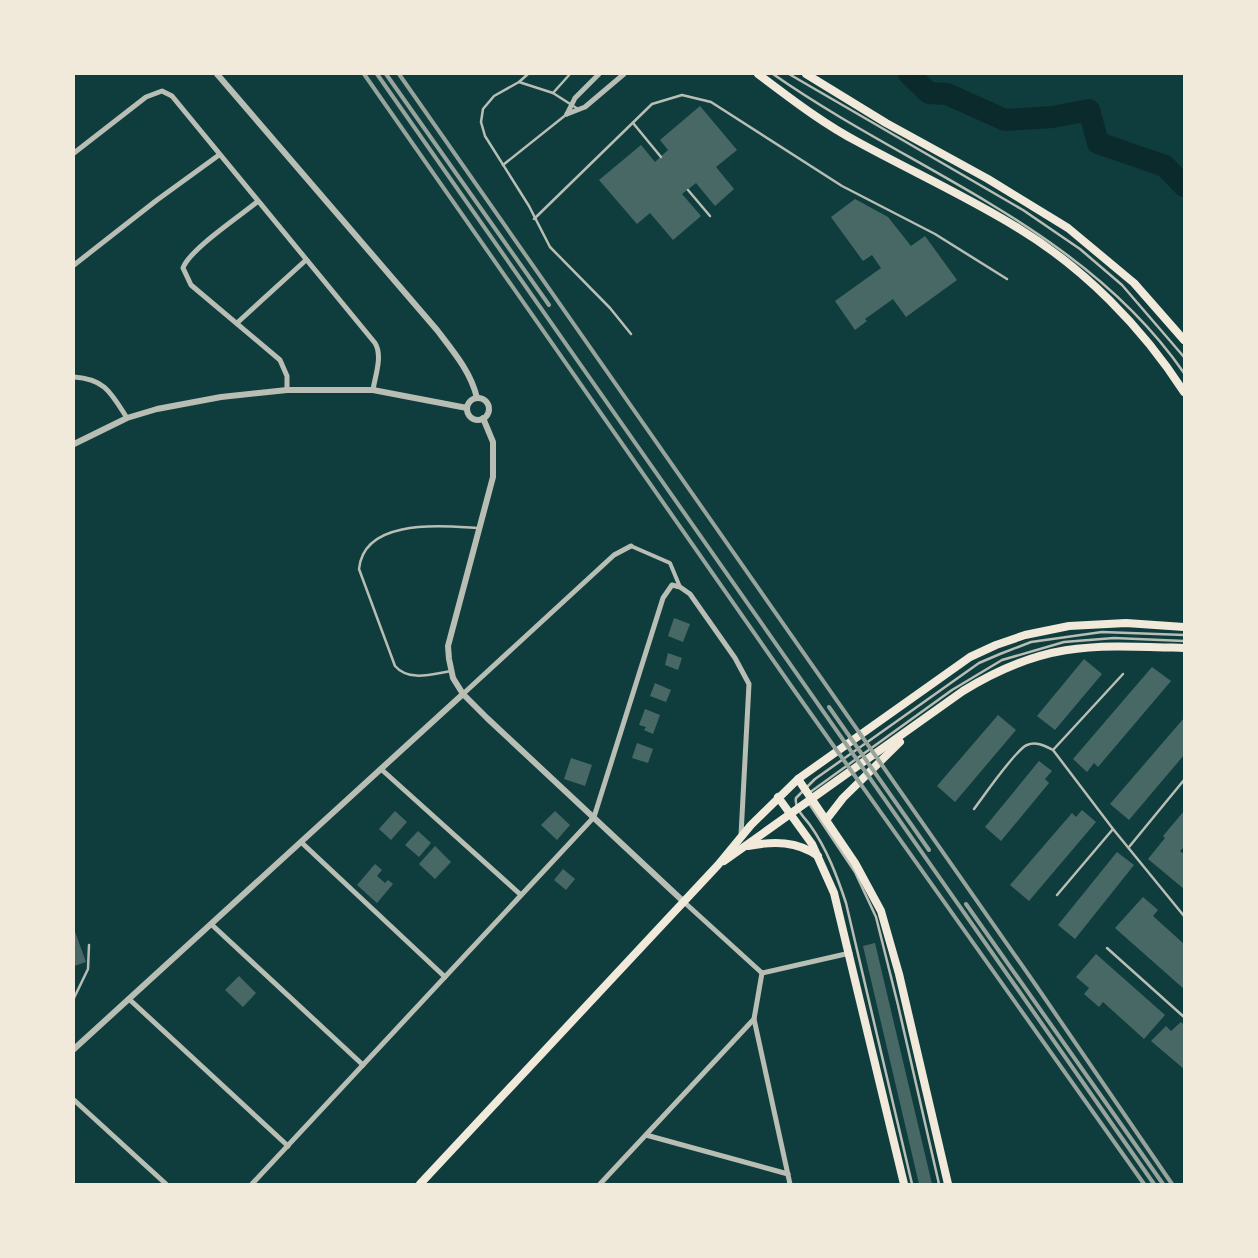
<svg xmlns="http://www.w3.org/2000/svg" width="1258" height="1258" font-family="Mulish,sans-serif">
<rect width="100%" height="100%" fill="#0f3d3e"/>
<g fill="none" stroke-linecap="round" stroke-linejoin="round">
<polyline stroke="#0a2a2b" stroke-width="22" points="909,74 929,93 947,94 1005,120 1053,117 1089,110 1098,143 1165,166 1184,186"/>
</g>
<g fill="#486865">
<polygon points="700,106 737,150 716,167 734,189 715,206 696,183 682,194 701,216 673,240 650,213 637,224 599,180 641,145 655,162 668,150 660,140"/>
<polygon points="855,199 888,217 911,246 925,236 957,280 906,317 893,299 865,319 867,321 855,330 835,301 881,268 872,255 863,261 831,217"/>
<polygon points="674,618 690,624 683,642 668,636"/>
<polygon points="668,653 682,658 678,670 665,665"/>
<polygon points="1084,659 1102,674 1055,730 1037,716"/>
<polygon points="1152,667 1171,681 1098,767 1094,763 1087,772 1073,759"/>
<polygon points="655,683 671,690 666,702 650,696"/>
<polygon points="645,709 660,715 653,734 644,730 646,727 639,725"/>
<polygon points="998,715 1016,730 955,802 937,786"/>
<polygon points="1184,718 1184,755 1129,820 1110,804"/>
<polygon points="637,743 653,749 648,763 632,758"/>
<polygon points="571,758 592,765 585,786 564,779"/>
<polygon points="1039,761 1052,771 1045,779 1049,783 1001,841 985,827"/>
<polygon points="1082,810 1096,822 1029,901 1010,885 1072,813 1076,817"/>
<polygon points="395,811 407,822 391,840 379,829"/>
<polygon points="555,811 570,825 557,840 541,825"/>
<polygon points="1184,811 1184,847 1180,851 1184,854 1184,889 1148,859 1165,838 1163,836"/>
<polygon points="418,831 431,843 419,857 405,845"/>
<polygon points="435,846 451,862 435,879 419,864"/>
<polygon points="1117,852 1134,865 1075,939 1058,925"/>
<polygon points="375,864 382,870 377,876 385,883 388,880 393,884 377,903 357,885"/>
<polygon points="563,869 575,879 566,890 554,880"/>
<polygon points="1143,897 1158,910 1153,916 1184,944 1184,989 1115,928"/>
<polygon points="74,929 86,962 74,966"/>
<polygon points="875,943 932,1184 919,1184 863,946"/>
<polygon points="1096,954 1165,1015 1144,1039 1103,1002 1099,1007 1084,994 1089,988 1076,977"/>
<polygon points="239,976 256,993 243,1007 225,990"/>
<polygon points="1181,1022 1184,1025 1184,1069 1151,1041 1166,1026 1171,1031"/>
</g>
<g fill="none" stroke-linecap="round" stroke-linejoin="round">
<g stroke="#b8beb3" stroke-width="2.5">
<path d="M773,74C913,172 1083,227 1184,373"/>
<polyline points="789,74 1023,210 1080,249 1122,285 1184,357"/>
<polyline points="519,82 528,74"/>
<polyline points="553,93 570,74"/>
<polyline points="578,109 553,93 519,82 494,96 483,109 481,122 485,136 529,206 550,247 610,308 631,334"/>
<polyline points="633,123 661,157"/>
<polyline points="503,165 567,114"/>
<polyline points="688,190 710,216"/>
<polyline points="534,219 652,104 682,95 711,102 842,186 935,234 1007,279"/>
<path d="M451,671C432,674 409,682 395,666L359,569C364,518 441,526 477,528"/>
<polyline points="1053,750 1123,674"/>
<polyline points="809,793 952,690 1002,660 1064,642 1114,638 1184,641"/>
<polyline points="808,802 855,872 876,917 898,1005 939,1184"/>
<path d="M974,809C983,797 1016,749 1027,745C1036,741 1045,746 1053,750L1113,829L1184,916"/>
<polyline points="1129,847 1184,780"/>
<polyline points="1057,895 1113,829"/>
<polyline points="1107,948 1184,1017"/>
<polyline points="74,998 88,969 89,945"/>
<path d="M912,1184L846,903C837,876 827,849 810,825C804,817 794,808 796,798L815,779L883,731L979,663L1000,654L1031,642L1102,632L1184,635"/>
</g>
<polyline stroke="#b8beb3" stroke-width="4" points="631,546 670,563 680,587"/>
<g stroke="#b8beb3" stroke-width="5">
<polyline points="567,114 585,107 624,74"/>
<polyline points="567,114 575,98 599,74"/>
<path d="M74,153L146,97L162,91L172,96L375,343C383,356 375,376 373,390"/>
<path d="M257,202C240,216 189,250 183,268L191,285L280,360L287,376V390"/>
<polyline points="74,265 157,200 219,155"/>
<polyline points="237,323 306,260"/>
<path d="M74,377C105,379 111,393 127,418"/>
<polyline points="463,694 614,555 631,546"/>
<polyline points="381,769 521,895"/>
<polyline points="301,842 445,977"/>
<polyline points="684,902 762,973 850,953"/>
<polyline points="211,924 363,1065"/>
<polyline points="762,973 754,1019 790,1184"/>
<polyline points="129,999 288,1146"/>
<polyline points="74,1100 166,1184"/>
<polyline points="646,1135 788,1174"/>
<polyline points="252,1184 594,817 663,598 672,585 680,587 690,594 735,658 749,684 741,835"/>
<polyline points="600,1184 754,1019"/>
</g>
<g stroke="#b8beb3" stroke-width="6">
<path d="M217,74L437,330C453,351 471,372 477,398"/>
<circle cx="478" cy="409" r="11"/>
<polyline points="483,418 493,442 493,477 448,646 449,659 453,678 463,694 487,718 684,902"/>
<polyline points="74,444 127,418 157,409 221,397 287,390 373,390 467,408"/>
<polyline points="74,1049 463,694"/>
</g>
<g stroke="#f1e9da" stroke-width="8">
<path d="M758,74C790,98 822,123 858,142C911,171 966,196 1018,228C1084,268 1142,327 1184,392"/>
<polyline points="806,74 886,123 988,179 1068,228 1134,283 1184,340"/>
<polyline points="798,779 855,863 881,911 899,974 948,1184"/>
<polyline points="778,797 812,844 834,893 904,1184"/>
<polyline points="826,820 843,798 900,742"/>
<path d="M748,846C774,841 797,841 818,856"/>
<path d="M724,861L963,691C1044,641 1093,645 1184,648"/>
<polyline points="420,1184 718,865 751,825 798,779 970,657 996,645 1025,635 1069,626 1126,623 1184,627"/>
</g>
<g stroke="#97a49c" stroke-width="4">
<polyline points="364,74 794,690 1144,1184"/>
<polyline points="377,74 1154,1184"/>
<polyline points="386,74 549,305"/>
<polyline points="399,74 1035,984 1172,1184"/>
<polyline points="829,707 929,850"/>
<polyline points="966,904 1163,1184"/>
</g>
</g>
<rect width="1258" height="1258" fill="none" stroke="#f1e9da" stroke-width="150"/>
</svg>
